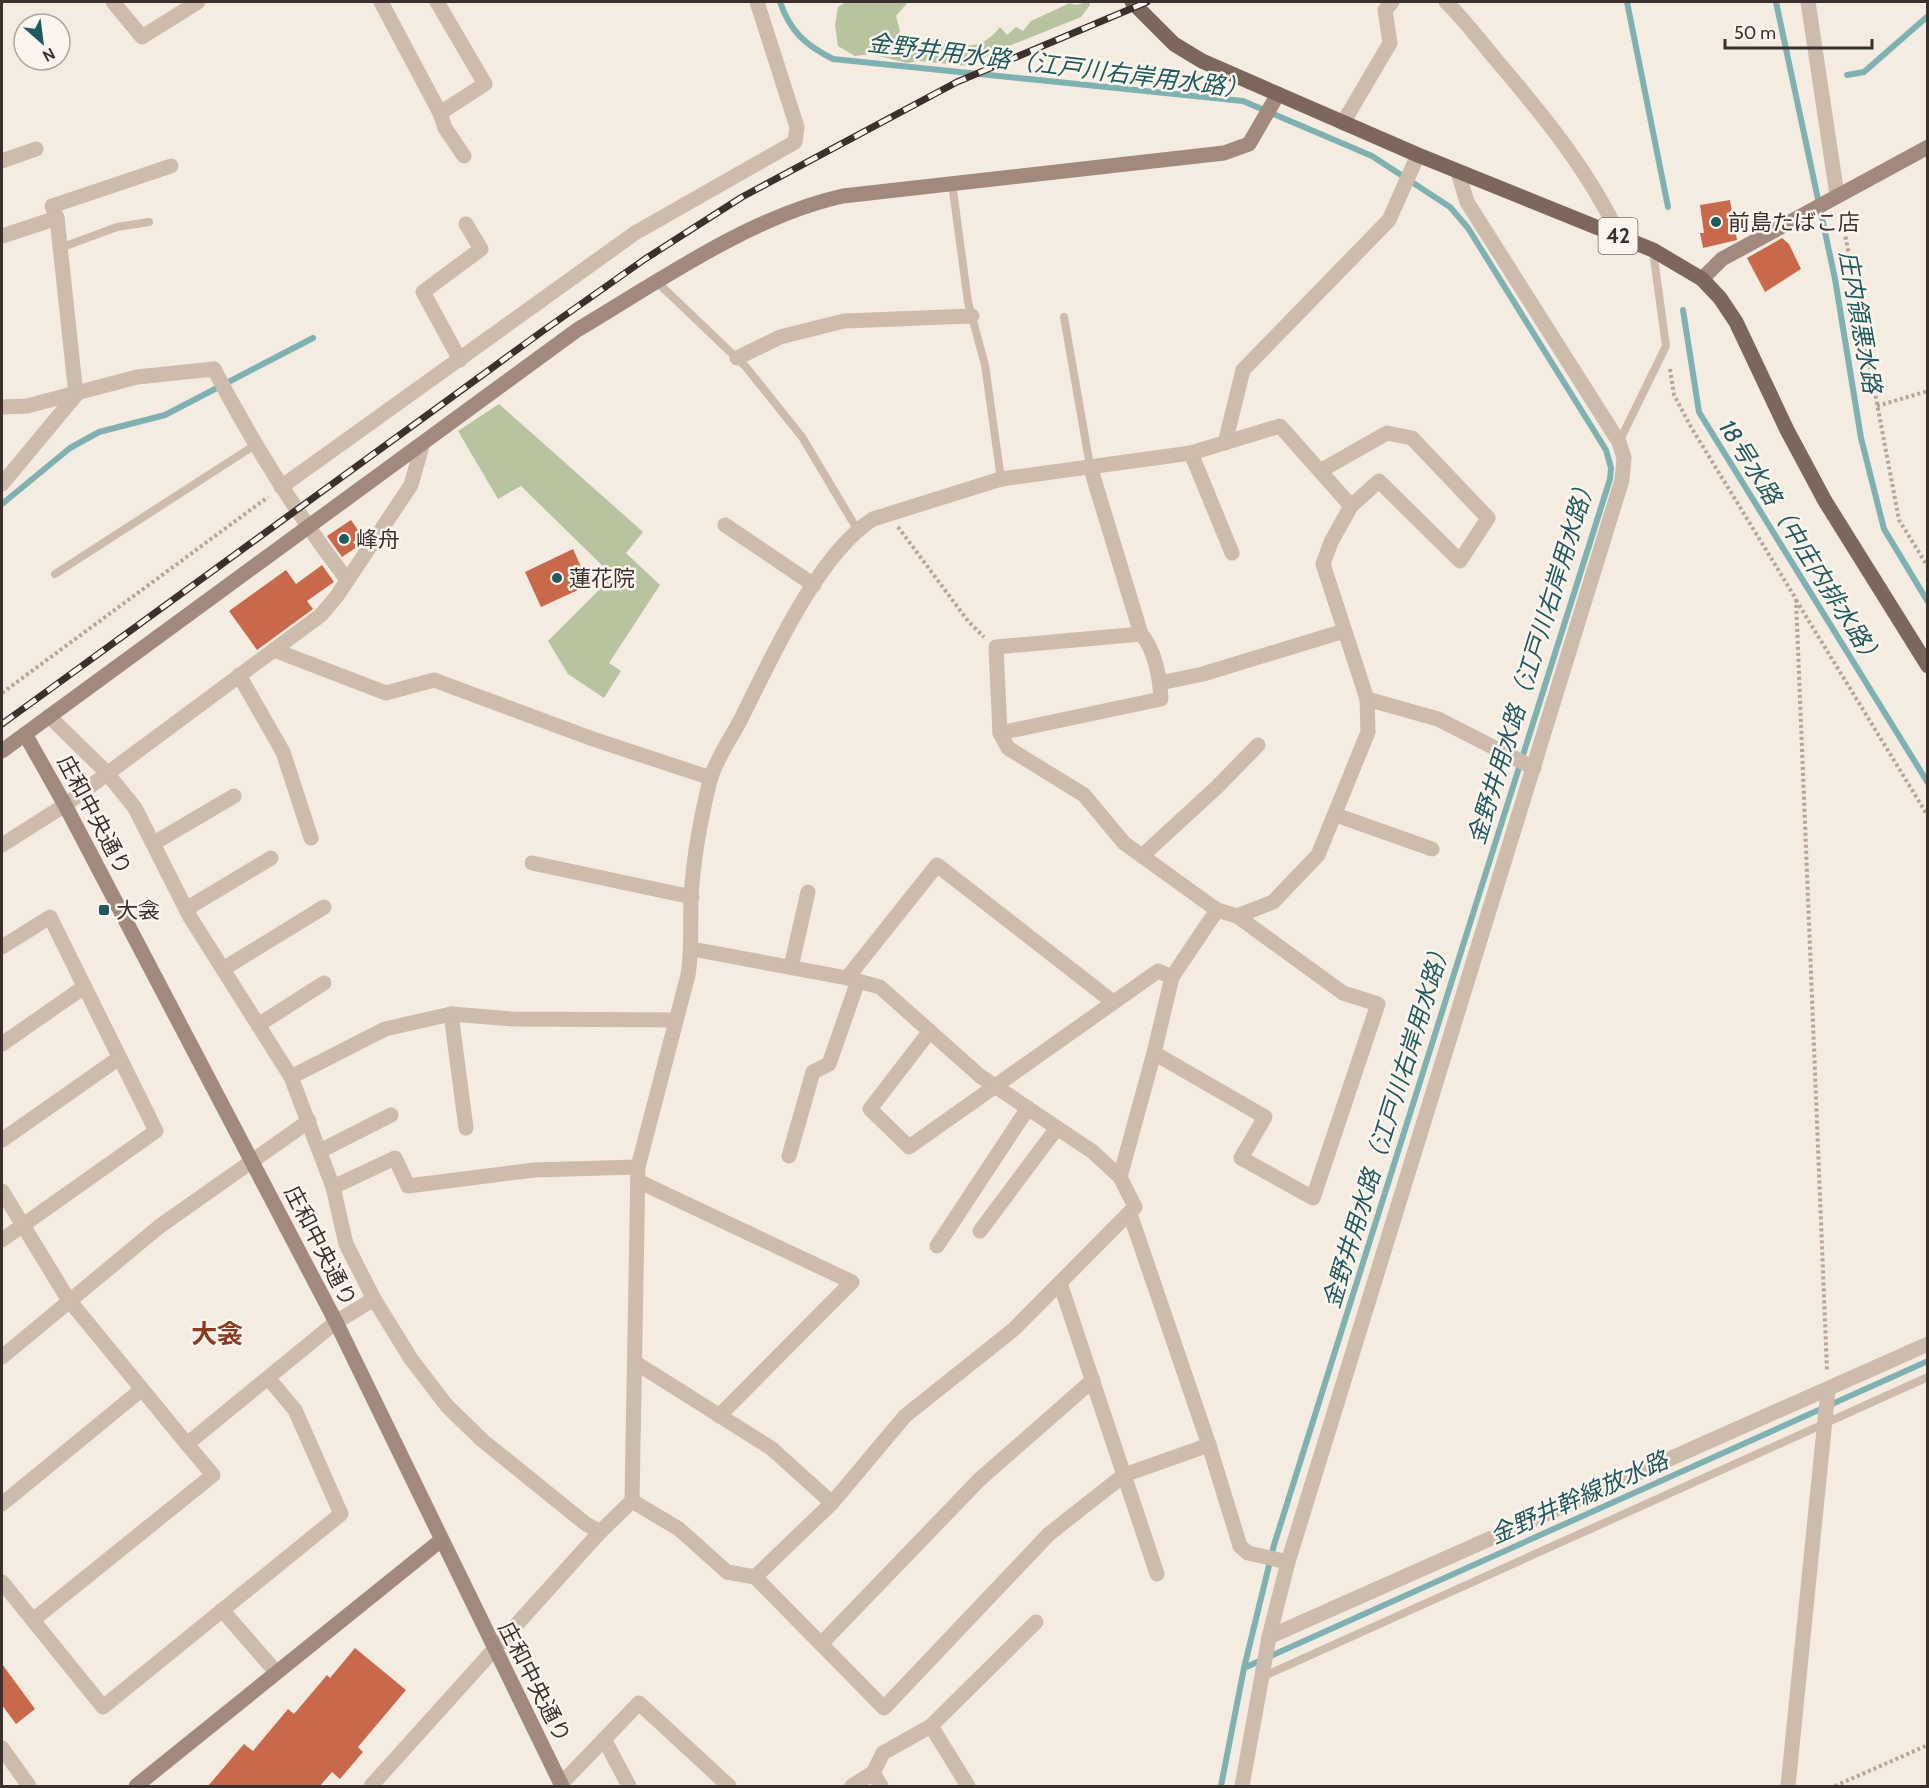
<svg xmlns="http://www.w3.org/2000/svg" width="1929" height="1788" font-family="Cabin,'Noto Sans JP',sans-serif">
<rect width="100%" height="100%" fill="#f4ebe1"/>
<g fill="#b8c4a0">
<path d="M846,2H908L896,16L900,31L897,36C911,47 919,45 936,44C962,43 979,54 1000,27L1007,35L1016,27L1023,31L1031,21L1070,3L1075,5L1089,2L1090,5L1081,17L994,52L969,66L919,61L907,63L871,54L855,56L838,46L835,25L838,7Z"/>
<polygon points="499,404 643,532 626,553 660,585 609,663 621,671 604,698 568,674 548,641 613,576 521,486 498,499 458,431"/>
</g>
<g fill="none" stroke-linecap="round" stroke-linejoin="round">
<g stroke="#7fb0b2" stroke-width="6">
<path d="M780,2C790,31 805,45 833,59L1243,101L1372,156L1450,207L1468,228L1606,450L1611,468L1610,479L1274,1545L1244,1668L1221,1786"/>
<polyline points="1627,2 1668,207"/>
<polyline points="1776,2 1835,279 1861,438 1884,529 1928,602"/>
<polyline points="1847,75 1864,72 1928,16"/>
<polyline points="1683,310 1699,412 1928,783"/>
<polyline points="2,504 70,448 99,432 165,415 313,338"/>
<polyline points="1244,1668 1928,1361"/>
</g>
</g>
<g fill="#c8694b">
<polygon points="1730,200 1737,240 1703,248 1700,233 1704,233 1700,205"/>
<polygon points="1782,238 1789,244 1801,269 1765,292 1747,258"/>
<polygon points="351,520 362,536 353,542 357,547 342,557 327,536"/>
<polygon points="573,549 589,585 541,607 525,572"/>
<polygon points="322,565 334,582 307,601 313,609 257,650 229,611 286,570 296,584"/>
<polygon points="355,1648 406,1690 358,1747 363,1752 340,1779 332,1772 320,1786 208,1786 244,1744 253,1751 288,1709 294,1714 327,1675 330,1678"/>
<polygon points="2,1664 35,1709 16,1724 2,1705"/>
</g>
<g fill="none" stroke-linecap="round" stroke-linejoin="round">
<g stroke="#b9a596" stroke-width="4" stroke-dasharray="3 3" stroke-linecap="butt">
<polyline points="1841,213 1899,520 1928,567"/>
<polyline points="1670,369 1674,395 1691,427 1796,599 1827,1371"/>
<polyline points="1877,406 1928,391"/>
<polyline points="898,527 968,621 984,637"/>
<polyline points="1796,600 1928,816"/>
<polyline points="2,693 268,497"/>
<polyline points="1835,1786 1928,1745"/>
</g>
<g stroke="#cdbbac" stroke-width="8">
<polyline points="952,183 968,302 985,365 1001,479"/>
<polyline points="60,248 117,227 149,222"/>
<polyline points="657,282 746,367 802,437 857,529"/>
<polyline points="1064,317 1090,466"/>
<polyline points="1619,442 1666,346 1653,251"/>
<polyline points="55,574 255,445"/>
<polyline points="1262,1677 1928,1377"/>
</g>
<g stroke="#cdbbac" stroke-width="15">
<polyline points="113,2 142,37 198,2"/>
<polyline points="381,2 440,113"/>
<polyline points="437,2 485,84 440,113 445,128 464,156"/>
<path d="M1446,2C1465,20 1480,41 1497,61C1544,116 1589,171 1620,237"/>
<polyline points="1808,2 1837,195"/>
<polyline points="1343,123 1390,43 1385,10 1392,2"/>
<polyline points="2,161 36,149"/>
<polyline points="57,218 52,206 171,166"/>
<polyline points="2,236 57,218 76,395 2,484"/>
<polyline points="737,358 780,337 844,321 972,316"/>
<polyline points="460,360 423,292 481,249 466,224"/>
<path d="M2,407L27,406L137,377L214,369C253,444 296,513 347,580"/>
<polyline points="1225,443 1243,370 1389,220 1418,155"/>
<polyline points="1191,453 1232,553"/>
<polyline points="1320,471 1387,433 1412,438 1488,518 1460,561 1379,481 1351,506"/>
<polyline points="281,487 635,233 795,142 797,127 757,2"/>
<polyline points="725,525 814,585"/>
<polyline points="274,650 386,693 434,680 593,739 711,778"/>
<polyline points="239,675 283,752 311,838"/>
<polyline points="1160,683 1203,674 1344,631"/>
<polyline points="1367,699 1438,719 1534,768"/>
<polyline points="49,716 106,772 135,808 190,917 291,1077 333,1187 346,1244 374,1299 411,1359 447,1406 482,1440 586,1524 600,1532"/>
<path d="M1000,733L1161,699C1160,679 1155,649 1141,634L1090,466"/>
<polyline points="1336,815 1432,849"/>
<polyline points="154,843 234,796"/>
<polyline points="2,845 65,805 321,615 337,596 411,485 422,446"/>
<polyline points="1142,856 1217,787 1258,745"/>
<polyline points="532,863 692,897"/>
<polyline points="186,909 271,858"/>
<polyline points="2,947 50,917 156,1131 2,1240"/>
<polyline points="692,949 847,978 880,987 980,1076 1093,1152 1120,1177 1135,1207 1014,1329 905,1416 832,1503 755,1577"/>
<polyline points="791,967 808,892"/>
<polyline points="223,969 324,907"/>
<polyline points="847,978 937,865 1113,1002"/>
<polyline points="451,1014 466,1128"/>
<polyline points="258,1025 324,983"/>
<polyline points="930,1031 870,1109 909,1147 1158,971 1172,977"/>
<polyline points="2,1044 84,987"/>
<polyline points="1154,1053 1265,1117 1241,1158 1313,1198 1378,1004 1343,993 1237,916"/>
<polyline points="291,1077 385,1029 451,1014 513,1019 676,1020"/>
<polyline points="2,1140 119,1058"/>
<polyline points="320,1151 391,1115"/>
<polyline points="789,1156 813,1072 829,1064 858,981"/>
<polyline points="1120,1177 1154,1053 1172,977 1217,910"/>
<polyline points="638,1181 852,1282 719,1416"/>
<polyline points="333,1187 395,1158 408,1186 534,1170 638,1167"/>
<polyline points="2,1191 68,1299 187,1444 336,1322 374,1299"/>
<polyline points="1130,1214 1209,1445 1240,1546 1248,1553 1288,1562"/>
<polyline points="980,1231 1057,1128"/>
<polyline points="937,1246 1028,1108"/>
<polyline points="1060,1283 1157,1574"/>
<polyline points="2,1357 160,1226 309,1121"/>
<polyline points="636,1363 771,1448 832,1503"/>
<polyline points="632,1501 679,1529 727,1572 755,1577 884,1708 1049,1534 1124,1475 1209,1445"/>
<polyline points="2,1504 141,1390"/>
<polyline points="2,1582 103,1707 341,1514 295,1410 269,1379"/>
<polyline points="222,1610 276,1672"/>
<polyline points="33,1620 213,1475 187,1444"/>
<polyline points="1269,1637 1928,1344"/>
<polyline points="821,1644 980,1479 1093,1380"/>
<polyline points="931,1726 1036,1622"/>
<polyline points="604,1739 629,1786"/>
<polyline points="2,1748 29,1786"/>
<polyline points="873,1773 883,1753 931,1726 968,1786"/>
<polyline points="561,1784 639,1703 729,1786"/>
<path d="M371,1786L600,1532L632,1501L638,1167L688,975C693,944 689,914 692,884C695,849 702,813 710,780C716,759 731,738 741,719C771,659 817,555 873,519L1001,479L1191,453L1280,426L1351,506L1331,542L1323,564L1367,699L1368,732L1318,855L1273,902L1237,916L1217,910L1124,843L1084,795L1008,748L1000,733L996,647L1141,634"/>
<polyline points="852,1786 873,1773 881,1786"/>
<polyline points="1242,1786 1269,1637 1288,1562 1622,480 1624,458 1619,442 1467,202 1458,172"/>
<polyline points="1788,1786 1828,1390"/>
</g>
<g stroke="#a18a7d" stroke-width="15">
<polyline points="1702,279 1722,259 1928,147"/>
<polyline points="25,734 65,805 336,1322 562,1786"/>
<path d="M2,751L577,330C658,282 751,216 843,196L1224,153L1249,144L1278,94"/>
<polyline points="136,1786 440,1541"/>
</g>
<polyline stroke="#7d675c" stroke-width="15" points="1132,2 1174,44 1202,61 1418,155 1653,250 1702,279 1720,298 1736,322 1787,430 1825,501 1928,666"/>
<g stroke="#3b302b" stroke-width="7">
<polyline id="rail" points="2,724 540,333 645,259 742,197 957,82 1147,2"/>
</g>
<use href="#rail" stroke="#fbf5ee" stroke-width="4.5" stroke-dasharray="14" stroke-linecap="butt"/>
</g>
<g fill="#1f5a5e" stroke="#fbf5ee" stroke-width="2">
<circle cx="1716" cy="222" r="6"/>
<circle cx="344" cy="539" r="6"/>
<circle cx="557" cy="578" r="6"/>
<rect x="98" y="904" width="12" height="12" rx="3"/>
</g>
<g text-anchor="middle" stroke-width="5" stroke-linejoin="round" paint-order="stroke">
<rect fill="#fbf5ee" stroke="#756b66" stroke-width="1.5" x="1598.5" y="218" width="39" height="36" rx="4.5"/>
<g font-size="21" font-weight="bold" fill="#3b302b">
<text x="1618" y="243">42</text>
</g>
<g font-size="22" fill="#3b302b" stroke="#fbf5ee" text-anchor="start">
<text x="1728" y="230">前島たばこ店</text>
<text x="356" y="547">峰舟</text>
<text x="569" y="586">蓮花院</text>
<text x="116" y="918">大衾</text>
</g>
<g font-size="22" fill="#3b302b" stroke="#fbf5ee">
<text transform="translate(95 815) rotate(62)" y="8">庄和中央通り</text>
<text transform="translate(321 1246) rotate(63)" y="8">庄和中央通り</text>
<text transform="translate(535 1682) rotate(63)" y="8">庄和中央通り</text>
</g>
<g font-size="24" font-style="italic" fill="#1f5a5e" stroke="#fbf5ee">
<text transform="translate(1058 66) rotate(7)" y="8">金野井用水路（江戸川右岸用水路）</text>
<text transform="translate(1860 322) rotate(80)" y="8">庄内領悪水路</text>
<text transform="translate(1801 544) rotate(58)" y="8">18号水路（中庄内排水路）</text>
<text transform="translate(1532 660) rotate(-73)" y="8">金野井用水路（江戸川右岸用水路）</text>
<text transform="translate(1387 1124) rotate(-73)" y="8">金野井用水路（江戸川右岸用水路）</text>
<text transform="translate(1579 1498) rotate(-24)" y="8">金野井幹線放水路</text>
</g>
<g font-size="26" font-weight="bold" fill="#8c3b22" stroke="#fbf5ee">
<text x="217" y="1343">大衾</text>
</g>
</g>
<rect width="1929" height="1788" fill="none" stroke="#3b302b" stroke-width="6"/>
<g transform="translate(42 42) rotate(152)"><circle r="28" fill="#fbf5ee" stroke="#aea6a0" stroke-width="1.5"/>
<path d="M0-4.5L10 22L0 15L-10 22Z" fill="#1f5a5e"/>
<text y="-9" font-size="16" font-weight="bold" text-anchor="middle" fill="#3b302b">N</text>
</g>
<path d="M1725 39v9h147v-9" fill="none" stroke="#3b302b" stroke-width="3"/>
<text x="1734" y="39" font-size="18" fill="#3b302b" stroke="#fbf5ee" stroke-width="4.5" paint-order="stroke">50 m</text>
</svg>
